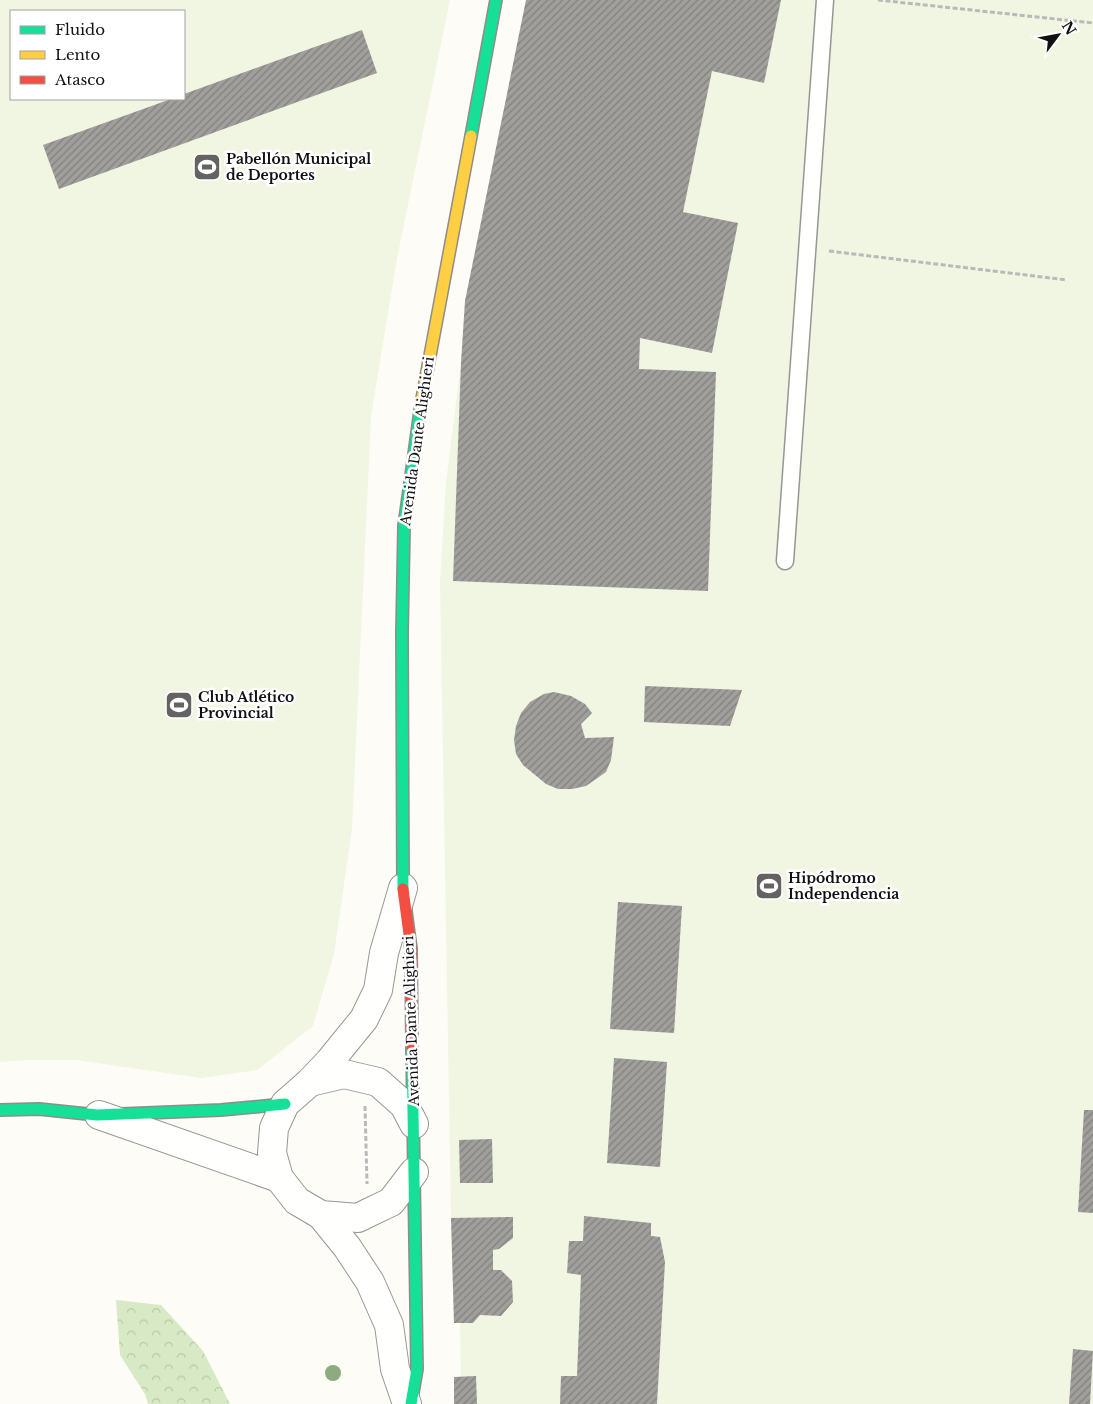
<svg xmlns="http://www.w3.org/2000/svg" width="1093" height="1404" font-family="'Libre Baskerville',serif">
<defs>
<pattern id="forest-crowns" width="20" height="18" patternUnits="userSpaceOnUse" patternTransform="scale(1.25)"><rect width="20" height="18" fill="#d8eac5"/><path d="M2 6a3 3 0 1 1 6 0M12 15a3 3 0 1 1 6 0" fill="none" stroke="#b8c8a8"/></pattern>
<pattern id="building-hatch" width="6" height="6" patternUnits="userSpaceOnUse" patternTransform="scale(1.25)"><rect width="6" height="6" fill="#a19f9c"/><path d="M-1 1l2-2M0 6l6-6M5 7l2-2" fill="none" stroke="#82807e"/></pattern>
</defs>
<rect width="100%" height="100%" fill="#fdfcf7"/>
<polygon fill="url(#forest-crowns)" points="116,1300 161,1305 203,1351 230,1404 148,1404 145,1394 120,1355"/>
<g fill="#f0f6e1" fill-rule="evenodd">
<path d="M0,0H450L397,258L371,416L352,828L334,954L313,1026L257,1070L201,1078L76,1060H26L0,1062ZM11,11H184V99H11Z"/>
<polygon points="526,0 1093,0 1093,1404 454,1404 454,1377 461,1377 460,1323 454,1323 452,1271 440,582 446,482 461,363 465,301"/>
</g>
<g fill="url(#building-hatch)">
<polygon points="526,0 781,0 764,83 712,71 683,212 738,223 712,353 640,338 639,369 716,372 708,591 453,581 461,363 465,301"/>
<polygon points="362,30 377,73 59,189 43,145 171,99 184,99 184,94"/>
<polygon points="645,686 742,690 730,726 644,722"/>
<polygon points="554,692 571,696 585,704 592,713 581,724 585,738 614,737 611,760 606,772 586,786 572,789 558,789 546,784 523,765 516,754 514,740 516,726 521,713 530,702 544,694"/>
<polygon points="618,902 682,906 674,1033 610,1029"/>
<polygon points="614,1058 667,1062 660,1167 607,1163"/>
<polygon points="1084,1110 1093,1110 1093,1213 1078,1212"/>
<polygon points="492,1139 493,1183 460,1183 459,1140"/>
<polygon points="584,1216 651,1223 651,1236 660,1237 665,1262 657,1404 560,1404 561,1376 577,1376 581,1275 567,1273 569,1241 583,1241"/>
<polygon points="513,1217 513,1238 499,1249 493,1250 493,1270 501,1270 512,1281 513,1302 501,1316 480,1315 473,1323 454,1323 451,1218"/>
<polygon points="1073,1349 1093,1351 1090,1404 1069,1404"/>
<polygon points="476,1376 477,1404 454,1404 454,1377"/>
</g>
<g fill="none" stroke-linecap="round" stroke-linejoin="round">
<g stroke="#979795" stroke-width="19">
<polyline id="lane" points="785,561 825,0"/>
</g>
<g stroke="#979795" stroke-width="30">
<g id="street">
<polyline points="403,888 384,953 378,990 364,1019 329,1062 310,1082 285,1104 274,1128 272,1153 279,1178 297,1201 321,1215 358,1218 368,1213 391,1202 414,1172"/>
<polyline points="310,1082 344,1074 378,1082 404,1105 414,1124"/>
<polyline points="99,1115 279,1178"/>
<polyline points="321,1215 347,1247 370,1282 389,1325 395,1369 407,1404"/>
</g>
</g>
<g stroke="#8e8d8b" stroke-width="14">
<g id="fast">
<polyline points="471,136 496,0"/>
<polyline points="403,889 402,632 404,526 421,404"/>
<polyline points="0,1110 39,1109 97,1115 221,1110 285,1104"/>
<polyline points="411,1404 417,1369 412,1047"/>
</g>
</g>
<g stroke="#8e8d8b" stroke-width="14">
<polyline id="slow" points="421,404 471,136"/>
</g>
<g stroke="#8e8d8b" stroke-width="14">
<polyline id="jam" points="403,889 411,949 412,1047"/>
</g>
<g stroke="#b9b9b8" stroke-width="3" stroke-dasharray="5 2.5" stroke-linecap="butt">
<polyline points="878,0 1093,23"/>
<polyline points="829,251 1067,280"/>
<polyline points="365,1106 367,1184"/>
</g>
<use href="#lane" stroke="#fffffe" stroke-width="16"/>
<use href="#street" stroke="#fffffe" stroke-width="28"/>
<use href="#fast" stroke="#16e098" stroke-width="11"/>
<use href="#slow" stroke="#ffcf43" stroke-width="11"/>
<use href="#jam" stroke="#f24e42" stroke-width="11"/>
</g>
<circle fill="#8cac80" cx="333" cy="1373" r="8"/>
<defs>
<g id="stadium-square" transform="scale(1.4375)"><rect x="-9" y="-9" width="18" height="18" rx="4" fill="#646362" stroke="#fff"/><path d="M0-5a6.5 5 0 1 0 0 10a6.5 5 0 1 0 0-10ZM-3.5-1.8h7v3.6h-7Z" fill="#fff"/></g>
</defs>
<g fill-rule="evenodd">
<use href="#stadium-square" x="207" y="167"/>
<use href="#stadium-square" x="179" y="705"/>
<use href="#stadium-square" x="769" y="886"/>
</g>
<g text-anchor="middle" stroke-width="5" stroke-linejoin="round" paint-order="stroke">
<g font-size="14" font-weight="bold" fill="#111" stroke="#fff" text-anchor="start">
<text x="226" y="164">Pabellón Municipal<tspan x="226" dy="16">de Deportes</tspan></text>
<text x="198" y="702">Club Atlético<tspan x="198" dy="16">Provincial</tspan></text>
<text x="788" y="883">Hipódromo<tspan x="788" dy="16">Independencia</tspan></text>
</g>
<g font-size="14" fill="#111" stroke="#fff">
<text transform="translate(417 441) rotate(-82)" y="5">Avenida Dante Alighieri</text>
<text transform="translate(411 1021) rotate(-92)" y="5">Avenida Dante Alighieri</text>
</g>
</g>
<rect x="10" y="10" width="175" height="90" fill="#ffffff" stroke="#a0a0a0"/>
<rect x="20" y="26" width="25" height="8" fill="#16e098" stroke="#a0a0a0"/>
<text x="55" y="35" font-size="15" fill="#111111">Fluido</text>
<rect x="20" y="51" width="25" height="8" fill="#ffcf43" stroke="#a0a0a0"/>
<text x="55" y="60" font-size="15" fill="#111111">Lento</text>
<rect x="20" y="76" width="25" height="8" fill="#f24e42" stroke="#a0a0a0"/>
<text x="55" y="85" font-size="15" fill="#111111">Atasco</text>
<g transform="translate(1058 35) rotate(58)" stroke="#ffffff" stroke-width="4" paint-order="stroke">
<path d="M0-4L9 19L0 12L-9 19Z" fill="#111111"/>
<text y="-8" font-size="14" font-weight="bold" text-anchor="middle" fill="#111111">N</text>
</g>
</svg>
